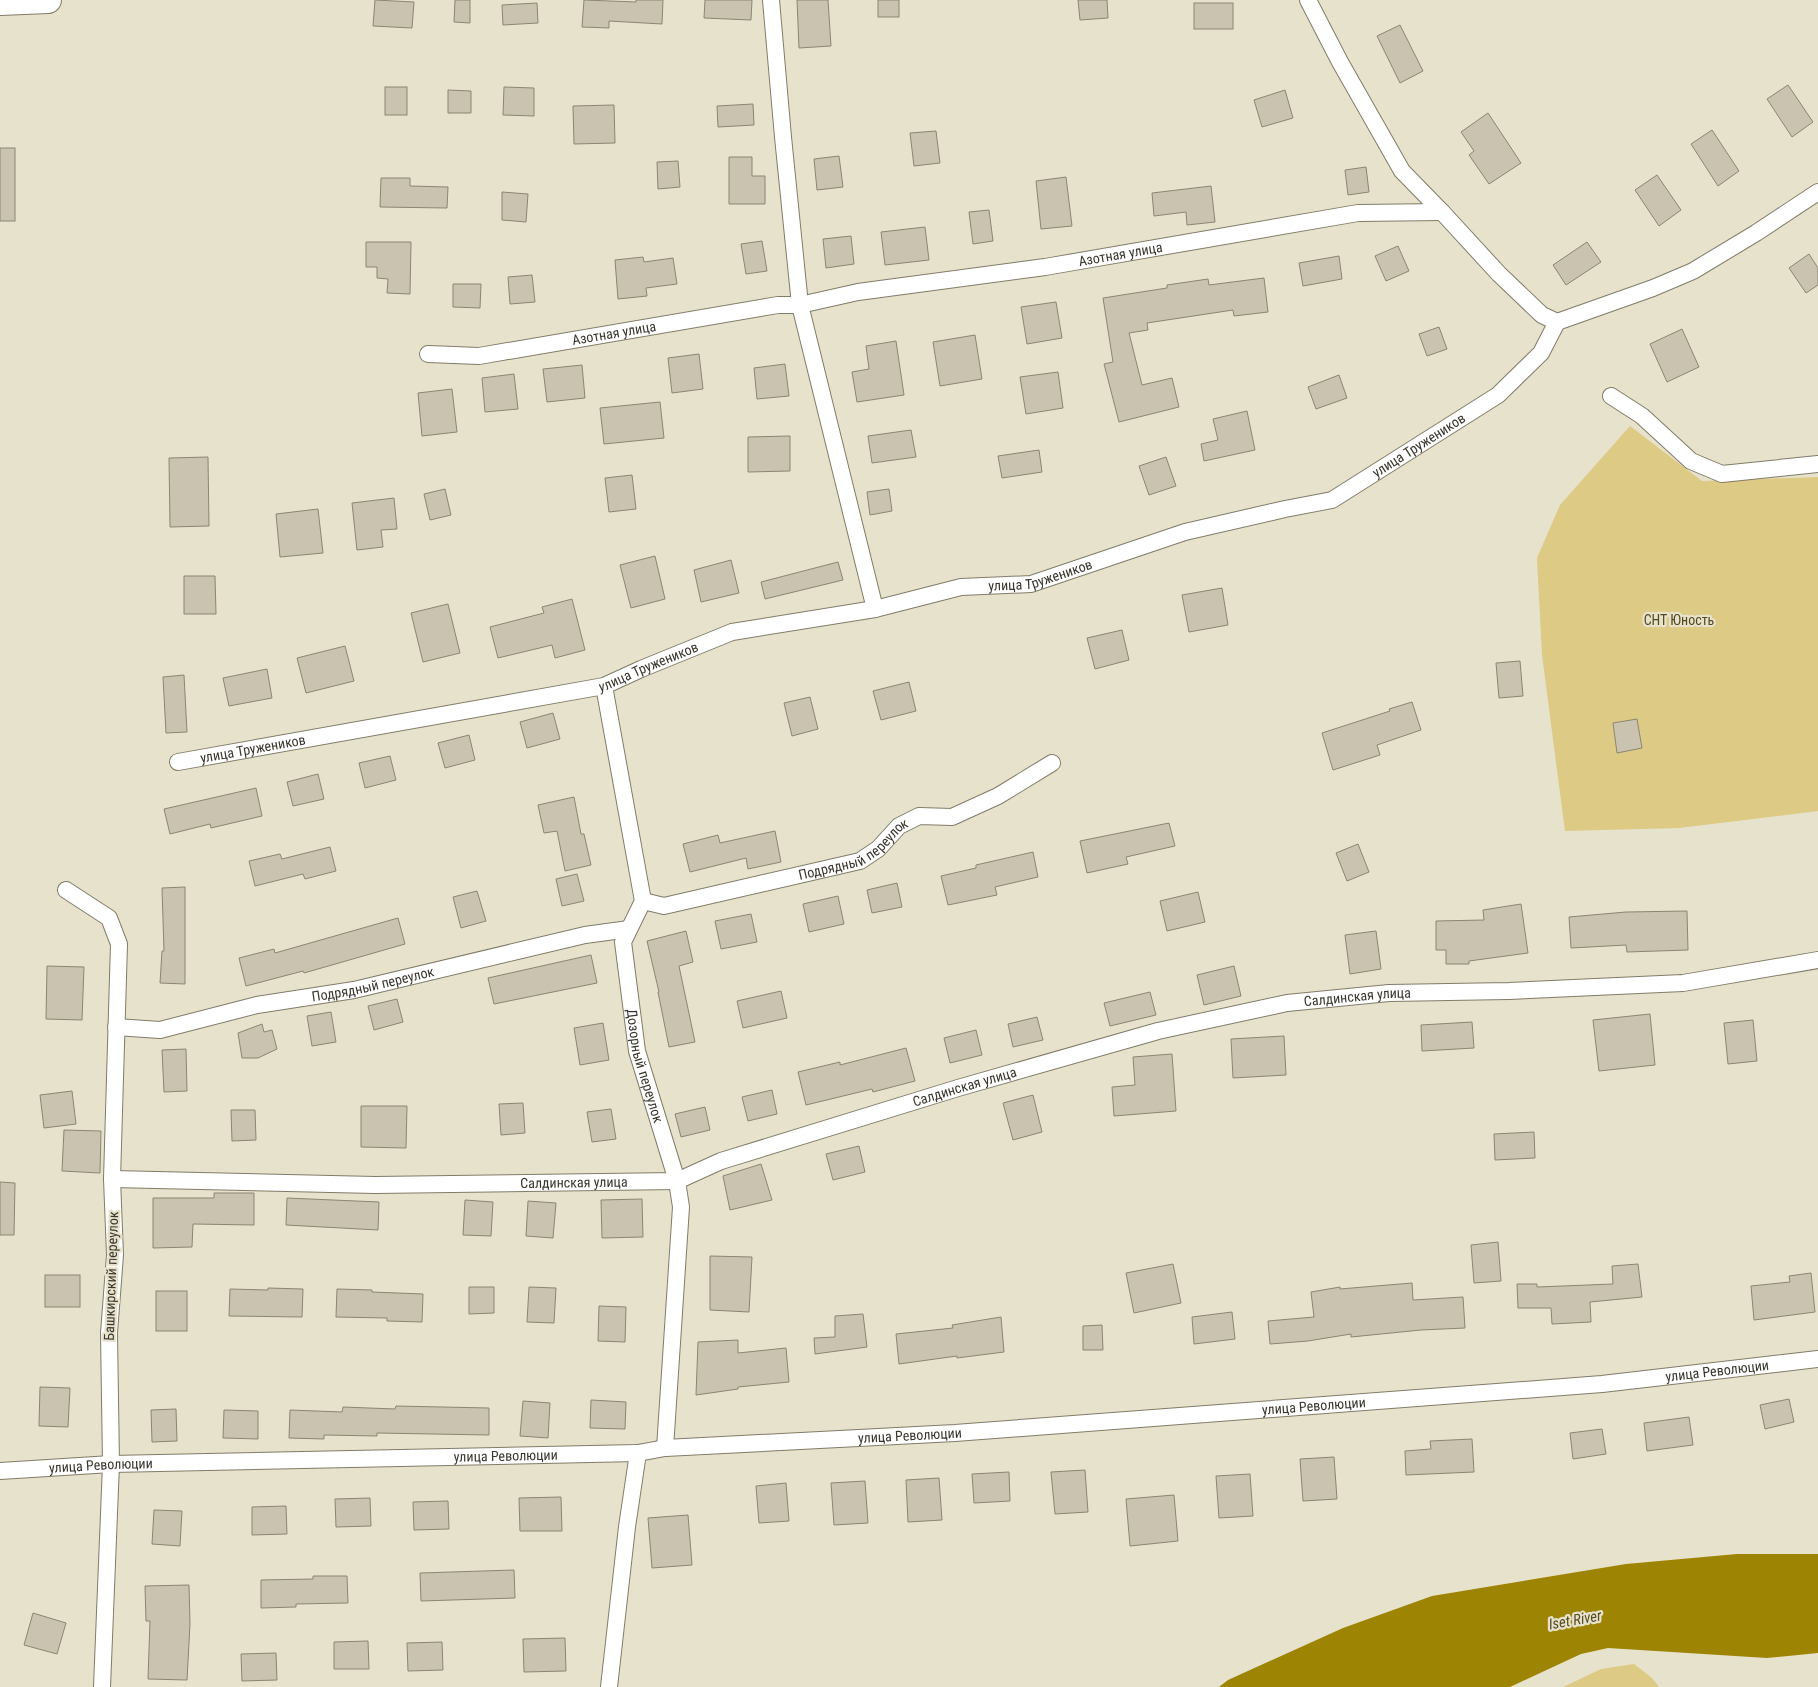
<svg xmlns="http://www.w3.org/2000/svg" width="1818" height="1687" font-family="'Roboto Condensed',sans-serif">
<rect width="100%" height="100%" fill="#e7e2cc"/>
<g fill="#ddca84">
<polygon points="1630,426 1702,481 1818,477 1818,811 1679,828 1565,831 1542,655 1537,558 1560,505"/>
<polygon points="1634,1664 1652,1678 1659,1687 1563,1687 1601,1669"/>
</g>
<polygon fill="#9e8403" points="1737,1554 1818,1554 1818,1653 1767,1658 1608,1648 1581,1654 1510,1687 1219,1687 1228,1680 1343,1628 1432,1596 1626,1564"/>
<g fill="#c9c3af" stroke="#8b8672">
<polygon points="375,0 414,2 412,28 373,26"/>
<polygon points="455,0 470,0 470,23 454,22"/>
<polygon points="584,0 636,2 636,0 663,0 662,24 609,21 609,28 582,27"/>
<polygon points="705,0 752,0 751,20 704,18"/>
<polygon points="797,0 828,0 831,46 799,48"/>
<rect x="878" y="0" width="21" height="17"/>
<polygon points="1078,0 1107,0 1108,18 1080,20"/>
<polygon points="537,3 538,23 503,25 502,5"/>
<rect x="1194" y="3" width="39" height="26"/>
<polygon points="1400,25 1423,71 1400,83 1377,36"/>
<polygon points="1788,85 1813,122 1792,137 1767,99"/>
<rect x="385" y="87" width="22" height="28"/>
<polygon points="504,87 534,88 534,116 503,115"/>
<polygon points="448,90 471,91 471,113 448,113"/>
<polygon points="1285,90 1293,118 1262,127 1254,100"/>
<polygon points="753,104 754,125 718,127 717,106"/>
<polygon points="614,105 615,143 574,144 573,106"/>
<polygon points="1488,113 1521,163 1489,184 1469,155 1474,151 1461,132"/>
<polygon points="1712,130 1739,171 1718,186 1691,144"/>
<polygon points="936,131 940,163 914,166 910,133"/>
<rect x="0" y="148" width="15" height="73"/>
<polygon points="839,156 843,187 817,190 814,159"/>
<polygon points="729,157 752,157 752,176 765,176 765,204 729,204"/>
<polygon points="678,161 680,187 658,189 657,162"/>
<polygon points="1366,167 1369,192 1348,195 1345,170"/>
<polygon points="1657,175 1681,210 1659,226 1635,190"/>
<polygon points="1066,177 1072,226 1041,229 1036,181"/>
<polygon points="381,178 410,178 410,186 448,187 447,208 380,207"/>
<polygon points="1211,186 1215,222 1187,225 1186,212 1154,216 1152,193"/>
<polygon points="502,192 528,194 526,222 502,220"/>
<polygon points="989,210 993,241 973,244 969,212"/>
<polygon points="925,227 929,260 885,265 881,232"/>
<polygon points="851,236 854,264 826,268 823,239"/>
<polygon points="762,241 767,271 746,274 741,244"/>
<polygon points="366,242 411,242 410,294 387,293 388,279 377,278 377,267 366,267"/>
<polygon points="1587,242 1601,262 1566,285 1553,265"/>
<polygon points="1398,246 1409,271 1386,281 1375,256"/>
<polygon points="1809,254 1818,268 1818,285 1806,293 1789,268"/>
<polygon points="1339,256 1342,279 1303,286 1299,263"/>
<polygon points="643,257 644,262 673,258 677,284 646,288 647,296 618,299 615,260"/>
<polygon points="532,275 535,302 510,304 508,277"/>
<polygon points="1264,278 1268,312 1234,316 1233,310 1147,323 1148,330 1129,333 1142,385 1172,378 1179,407 1119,422 1104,364 1113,362 1103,298 1167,288 1167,285 1208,279 1209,285"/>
<polygon points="453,284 481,284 480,308 453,307"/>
<polygon points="1056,302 1062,338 1027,344 1021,307"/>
<polygon points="1439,327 1447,349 1427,356 1419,334"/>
<polygon points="1682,329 1699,367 1667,382 1650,344"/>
<polygon points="975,335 982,379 940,386 933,342"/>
<polygon points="896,341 904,395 857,402 852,372 869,369 866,346"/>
<polygon points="699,354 703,389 672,393 668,358"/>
<polygon points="785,364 789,396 757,399 754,368"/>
<polygon points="582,365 585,398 547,402 543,369"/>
<polygon points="1058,372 1063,408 1026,414 1020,377"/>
<polygon points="514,374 518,409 485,412 482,378"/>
<polygon points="1339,375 1347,398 1316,409 1308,387"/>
<polygon points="452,389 457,432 422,436 418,393"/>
<polygon points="660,402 664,438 604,444 600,408"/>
<polygon points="1247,411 1255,450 1204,461 1201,444 1218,440 1213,419"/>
<polygon points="911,430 916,457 872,463 868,436"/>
<polygon points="790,436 790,471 748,472 748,437"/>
<polygon points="1039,450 1042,472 1002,478 998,456"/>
<polygon points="208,457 209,526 170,527 169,458"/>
<polygon points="1166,457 1176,486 1149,495 1139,466"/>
<polygon points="632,475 636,509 609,512 605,478"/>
<polygon points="445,489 451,515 430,520 424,494"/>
<polygon points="889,489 892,511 870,515 867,492"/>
<polygon points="394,498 397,529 381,530 383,547 357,550 352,503"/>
<polygon points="318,509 323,553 280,557 276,514"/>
<polygon points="655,556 665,599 631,608 620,565"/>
<polygon points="731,560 739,593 701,602 694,570"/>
<polygon points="838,562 843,580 765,599 761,582"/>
<polygon points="184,576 215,576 216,614 184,614"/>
<polygon points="1222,588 1228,625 1189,632 1182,595"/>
<polygon points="572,599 585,650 555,658 552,645 498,658 490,627 544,613 542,607"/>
<polygon points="448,604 460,653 423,662 411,613"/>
<polygon points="1122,630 1129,660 1095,669 1087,638"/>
<polygon points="345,646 354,681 306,693 297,658"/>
<polygon points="1520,661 1523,696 1499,698 1496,663"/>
<polygon points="267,669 272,698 229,706 223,678"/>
<polygon points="184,675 187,732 166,733 163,677"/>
<polygon points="909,682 916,711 881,720 873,691"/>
<polygon points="810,697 818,729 792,736 784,703"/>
<polygon points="1412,702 1421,730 1377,745 1380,755 1333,770 1322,733 1390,711 1389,709"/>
<polygon points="553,713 560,739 527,748 520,722"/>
<polygon points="1637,719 1642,748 1617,753 1613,723"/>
<polygon points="469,735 475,760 445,768 438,743"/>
<polygon points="390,756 396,780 365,788 359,763"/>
<polygon points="318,774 324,799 293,806 287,782"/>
<polygon points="256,788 262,816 211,828 210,824 170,834 164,809"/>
<polygon points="574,797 581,834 584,834 591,865 565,871 557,831 544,833 538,805"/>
<polygon points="1169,823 1175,846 1126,857 1128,864 1087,873 1080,841"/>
<polygon points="775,831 781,862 748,869 746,858 690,872 683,844 718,835 720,843"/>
<polygon points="1358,844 1369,872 1347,881 1336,853"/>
<polygon points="330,847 336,871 305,879 303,874 255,886 249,861 280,854 282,859"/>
<polygon points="1033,852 1038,877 995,887 997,895 948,905 941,876 976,868 976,865"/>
<polygon points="577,874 584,901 562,906 556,879"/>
<polygon points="897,883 902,907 872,913 867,890"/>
<polygon points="185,887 185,984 160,983 162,951 164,951 162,888"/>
<polygon points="477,891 486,921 461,928 453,897"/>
<polygon points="1198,892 1205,922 1167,931 1160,901"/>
<polygon points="838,896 844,924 809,932 803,904"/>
<polygon points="1521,904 1528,953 1469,961 1469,964 1446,964 1446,950 1436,950 1436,921 1484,920 1483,910"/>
<polygon points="1687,911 1688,950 1627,952 1626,945 1571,948 1569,917 1626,912"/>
<polygon points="751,914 757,942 721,949 715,921"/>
<polygon points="398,918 405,944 304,973 303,971 246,986 239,958 274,949 275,953"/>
<polygon points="686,931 693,962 679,966 695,1042 669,1047 658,992 659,992 647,941"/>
<polygon points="1376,931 1381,969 1350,974 1345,935"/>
<polygon points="591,955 597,983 494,1004 488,978"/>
<polygon points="47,966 84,967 82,1020 46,1019"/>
<polygon points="1234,966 1241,996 1204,1005 1197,975"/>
<polygon points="781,991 787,1018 743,1028 737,1001"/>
<polygon points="1150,992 1156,1015 1110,1026 1104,1003"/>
<polygon points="397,999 403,1022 374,1030 368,1006"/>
<polygon points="331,1012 336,1042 312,1046 307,1016"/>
<polygon points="1650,1014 1655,1065 1599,1071 1593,1020"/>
<polygon points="1037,1017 1043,1040 1013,1047 1008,1024"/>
<polygon points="1753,1020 1757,1061 1728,1064 1724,1023"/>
<polygon points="1472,1022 1474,1048 1422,1051 1421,1025"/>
<polygon points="603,1023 609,1060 580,1065 574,1028"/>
<polygon points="262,1024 264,1032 272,1030 277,1049 258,1058 242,1058 238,1033"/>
<polygon points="976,1030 982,1055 950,1063 944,1038"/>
<polygon points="1284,1036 1286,1075 1233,1078 1231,1039"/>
<polygon points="906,1048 915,1081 873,1092 872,1089 806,1105 798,1072 840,1062 840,1065"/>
<polygon points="186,1049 187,1091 164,1092 162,1050"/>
<polygon points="1172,1054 1176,1111 1114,1116 1112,1087 1135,1085 1133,1057"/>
<polygon points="772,1090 777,1114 748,1121 742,1097"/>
<polygon points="72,1091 76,1124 44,1128 40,1095"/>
<polygon points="1033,1095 1042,1132 1013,1140 1003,1103"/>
<polygon points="523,1103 525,1133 501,1135 499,1104"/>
<polygon points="361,1106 407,1106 406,1148 361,1147"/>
<polygon points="705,1107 710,1130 681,1137 675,1114"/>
<polygon points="611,1109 616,1139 592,1142 587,1112"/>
<polygon points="231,1110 255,1110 256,1140 232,1141"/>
<polygon points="64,1130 101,1131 100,1173 62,1171"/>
<polygon points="1534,1132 1535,1158 1495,1160 1494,1134"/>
<polygon points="859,1146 865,1172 833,1180 826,1154"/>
<polygon points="761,1164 772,1200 730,1210 723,1176"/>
<polygon points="0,1182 15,1183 14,1235 0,1235"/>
<polygon points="214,1193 254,1193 254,1225 193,1224 192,1247 153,1248 153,1198 214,1198"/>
<polygon points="287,1198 379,1202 378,1230 286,1225"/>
<polygon points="642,1199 643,1237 602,1238 601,1200"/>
<polygon points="465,1200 493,1202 491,1236 463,1235"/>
<polygon points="528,1201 556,1203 553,1238 526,1236"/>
<polygon points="1498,1242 1501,1281 1474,1283 1471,1245"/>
<polygon points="710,1256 752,1257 749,1312 710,1310"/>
<polygon points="1173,1264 1181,1303 1134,1313 1126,1273"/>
<polygon points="1638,1264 1642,1297 1590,1302 1591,1322 1552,1324 1551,1308 1518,1308 1517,1284 1537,1284 1537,1287 1613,1284 1612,1266"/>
<polygon points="1811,1273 1815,1312 1754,1320 1751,1286 1790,1282 1789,1276"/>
<rect x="45" y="1275" width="35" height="32"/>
<polygon points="1412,1283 1413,1300 1463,1297 1465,1328 1421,1330 1351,1337 1351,1334 1308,1341 1270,1344 1268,1321 1314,1317 1311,1292 1340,1287 1340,1289"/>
<polygon points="469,1287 494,1287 494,1313 469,1314"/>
<polygon points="529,1287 556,1288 554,1323 527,1322"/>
<polygon points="268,1288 303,1289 302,1317 229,1316 230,1289 268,1290"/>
<polygon points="337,1289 372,1290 372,1292 423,1294 422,1322 387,1321 387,1318 336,1317"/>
<rect x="156" y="1291" width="31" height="40"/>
<polygon points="599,1306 626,1307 625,1342 598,1341"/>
<polygon points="1232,1312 1235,1339 1194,1344 1192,1317"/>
<polygon points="863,1314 867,1347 815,1354 814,1338 835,1337 835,1316"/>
<polygon points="1001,1317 1004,1352 957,1358 957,1356 899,1364 896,1334 953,1328 952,1325"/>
<polygon points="1102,1325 1103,1350 1083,1350 1083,1326"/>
<polygon points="738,1340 738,1353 786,1348 789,1382 738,1387 738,1389 696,1395 698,1342"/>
<polygon points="40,1387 70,1388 68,1427 39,1426"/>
<polygon points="1789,1399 1794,1422 1765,1429 1760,1405"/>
<polygon points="591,1400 626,1402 625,1429 590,1428"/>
<polygon points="523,1401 550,1403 548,1438 520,1436"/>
<polygon points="396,1406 489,1408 489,1435 377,1433 377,1436 324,1435 324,1439 289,1438 290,1410 342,1412 343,1407 395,1409"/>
<polygon points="176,1409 177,1441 152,1442 151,1410"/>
<polygon points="224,1410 258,1411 258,1439 223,1438"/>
<polygon points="1689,1417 1693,1445 1647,1451 1644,1423"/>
<polygon points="1602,1429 1606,1454 1573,1459 1570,1433"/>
<polygon points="1472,1439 1474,1472 1406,1475 1405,1451 1431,1449 1430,1441"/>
<polygon points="1334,1457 1337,1499 1303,1501 1300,1459"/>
<polygon points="1085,1470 1088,1512 1055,1514 1051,1472"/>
<polygon points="1009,1472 1010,1501 974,1503 972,1474"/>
<polygon points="1250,1474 1253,1516 1219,1518 1216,1476"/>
<polygon points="939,1478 942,1520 908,1522 906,1480"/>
<polygon points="865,1481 868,1523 834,1525 831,1483"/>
<polygon points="786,1483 789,1521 759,1523 756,1486"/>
<polygon points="1174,1495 1178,1541 1130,1546 1126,1499"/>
<polygon points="561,1497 562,1531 520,1531 519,1498"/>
<polygon points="370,1498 371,1526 336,1527 335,1499"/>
<polygon points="448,1501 449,1529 414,1530 413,1502"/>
<polygon points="286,1506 287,1534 252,1535 252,1507"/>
<polygon points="154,1510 182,1511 180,1546 152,1544"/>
<polygon points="688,1515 692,1565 652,1568 648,1518"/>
<polygon points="514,1570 515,1598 421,1601 420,1573"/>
<polygon points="313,1576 347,1576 348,1603 296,1604 296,1607 261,1608 261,1580 313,1579"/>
<polygon points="189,1585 190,1624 187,1680 148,1679 150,1621 146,1621 145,1586"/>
<polygon points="33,1613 66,1623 57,1654 24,1645"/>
<polygon points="565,1638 566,1671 524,1672 523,1639"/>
<polygon points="368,1641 369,1669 334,1669 334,1642"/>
<polygon points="442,1642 443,1670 408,1671 407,1643"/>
<polygon points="276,1653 277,1680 242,1681 241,1654"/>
</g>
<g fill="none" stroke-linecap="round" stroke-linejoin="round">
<g stroke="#817c68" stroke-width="18">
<g id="minor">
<polyline points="771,0 783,137 800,305 875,609"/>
<polyline points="1308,0 1340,62 1402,171 1442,212 1499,274 1542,315 1557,322"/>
<path id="s1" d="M428,354L479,356L778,305H800L858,292L1045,267L1358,213L1442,212"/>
<polyline points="1611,396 1642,416 1691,461 1722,474 1818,464"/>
<path id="s2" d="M604,686L643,901L623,942L637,1051L677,1181L681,1207L665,1448"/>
<path id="s3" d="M178,762L604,686L641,669L732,632L875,609L961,587L1031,584L1185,532L1285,509L1332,500L1498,395L1541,353L1557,322L1653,288L1693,271L1756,233L1818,192"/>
<polyline points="66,890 109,918 119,944 112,1179 115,1255 109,1333 111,1464 102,1687"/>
<path id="s4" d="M643,901L664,906L860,861L878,849L899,826L919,816L952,817L998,796L1052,763"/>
<path id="s5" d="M116,1027L160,1030L257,1005L354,990L585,935L629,929"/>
<path id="s6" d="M112,1179L375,1185L677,1181L721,1161L958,1088L1158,1031L1287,1003L1389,993L1509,991L1683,983L1818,960"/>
<path id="s7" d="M0,1471L111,1464L638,1453L665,1448L955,1433L1602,1384L1818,1359"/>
<polyline points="609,1687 627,1527 638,1453"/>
</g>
</g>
<g stroke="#817c68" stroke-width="28">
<polyline id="primary" points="0,2 48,0"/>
</g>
<use href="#minor" stroke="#fff" stroke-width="16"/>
<use href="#primary" stroke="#fff" stroke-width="26"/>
</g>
<g text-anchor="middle" stroke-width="4.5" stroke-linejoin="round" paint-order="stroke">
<g font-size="14" fill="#37352c" stroke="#e7e2cc">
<text dy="5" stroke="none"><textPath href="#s1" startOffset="701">Азотная улица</textPath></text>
<text dy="5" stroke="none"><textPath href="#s1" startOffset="188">Азотная улица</textPath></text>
<text dy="5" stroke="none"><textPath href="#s3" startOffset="1291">улица Тружеников</textPath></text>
<text dy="5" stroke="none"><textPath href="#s3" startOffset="886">улица Тружеников</textPath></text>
<text dy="5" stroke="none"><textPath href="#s3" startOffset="481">улица Тружеников</textPath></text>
<text dy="5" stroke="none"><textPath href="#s3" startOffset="76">улица Тружеников</textPath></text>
<text dy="5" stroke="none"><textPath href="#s4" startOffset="222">Подрядный переулок</textPath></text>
<text dy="5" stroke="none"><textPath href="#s5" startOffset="262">Подрядный переулок</textPath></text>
<text dy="5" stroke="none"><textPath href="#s6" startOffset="1272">Салдинская улица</textPath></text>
<text dy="5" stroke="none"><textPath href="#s2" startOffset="390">Дозорный переулок</textPath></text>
<text dy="5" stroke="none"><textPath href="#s6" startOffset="868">Салдинская улица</textPath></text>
<text dy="5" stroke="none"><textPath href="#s6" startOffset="462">Салдинская улица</textPath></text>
<text transform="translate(111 1276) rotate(-88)" y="5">Башкирский переулок</text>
<text dy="5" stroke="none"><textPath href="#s7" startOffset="1721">улица Революции</textPath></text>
<text dy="5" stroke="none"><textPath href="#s7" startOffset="1316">улица Революции</textPath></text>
<text dy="5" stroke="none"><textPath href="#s7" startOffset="911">улица Революции</textPath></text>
<text dy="5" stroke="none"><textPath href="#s7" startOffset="506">улица Революции</textPath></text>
<text dy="5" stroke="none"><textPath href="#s7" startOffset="101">улица Революции</textPath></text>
</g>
<g font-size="14" fill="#54491e" stroke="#e7e2cc">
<text x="1679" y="625">СНТ Юность</text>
</g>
<g font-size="15" font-style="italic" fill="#574c21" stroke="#e7e2cc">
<text transform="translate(1575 1620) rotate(-10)" y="5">Iset River</text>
</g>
</g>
</svg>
